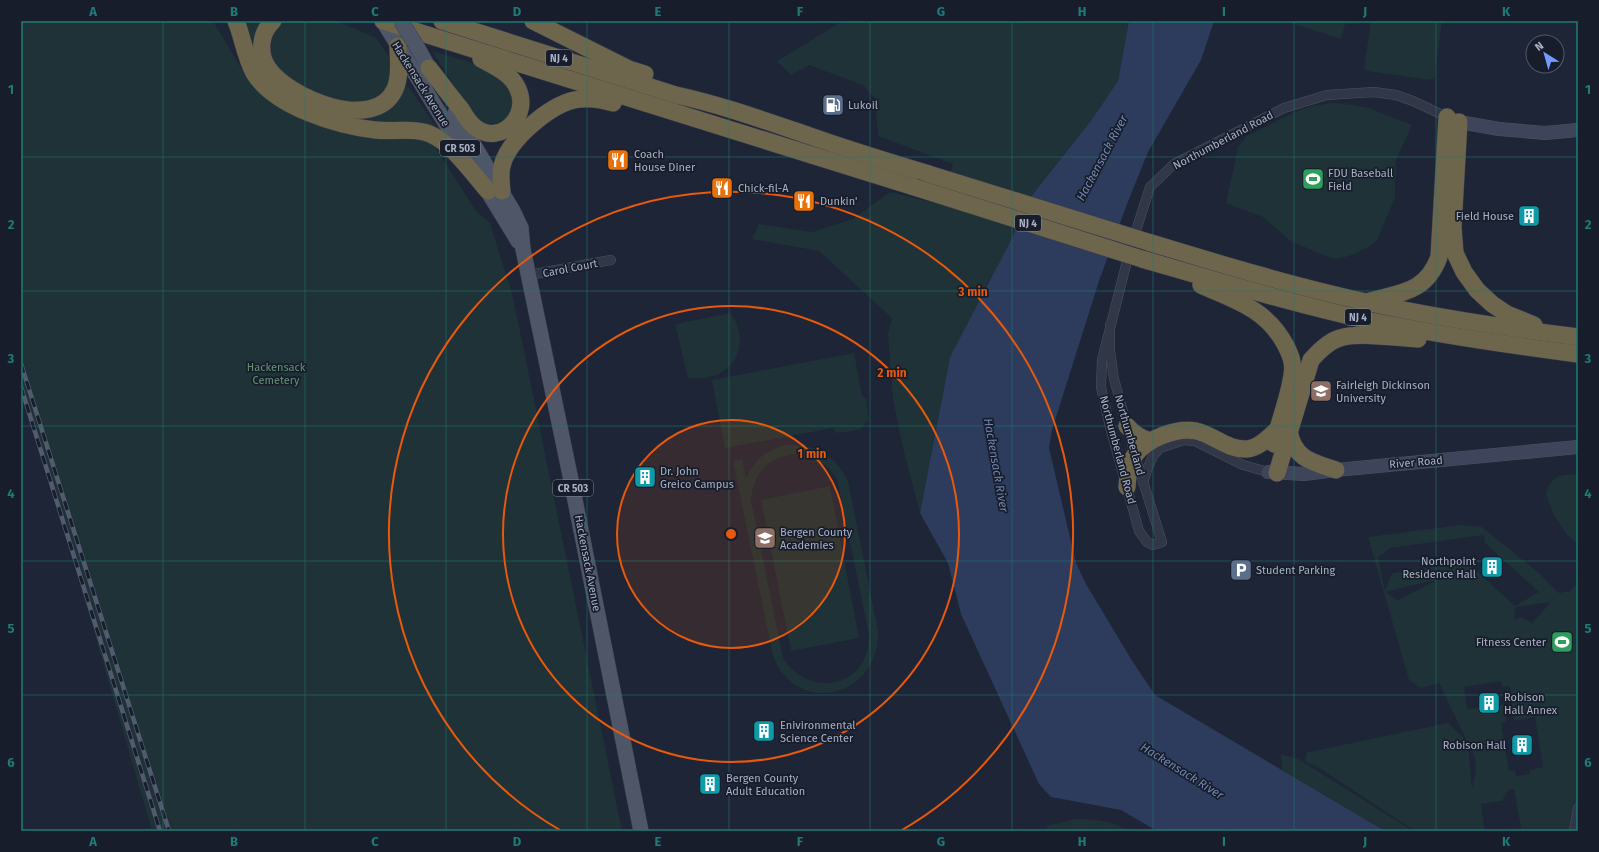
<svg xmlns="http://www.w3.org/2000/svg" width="1599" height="852" font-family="'Fira Sans',sans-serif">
<rect width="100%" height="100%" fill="#1d2536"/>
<g fill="#1f3237" fill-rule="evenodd">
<polygon points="21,21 213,21 249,81 289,114 348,135 429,138 476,211 490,223 513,297 622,831 152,831 21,381"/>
<polygon points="243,21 264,21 255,35 252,51"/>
<polygon points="283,21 337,21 376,38 390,58 393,76 382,95 362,103 349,103 316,93 297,83 280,71 270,57 270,35 280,22"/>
<polygon points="843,21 1129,21 1118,81 1090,122 1033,194 1009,244 950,357 920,513 904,452 893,400 888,333 892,318 819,251 752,239 759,224 812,232 853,219 890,192 939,204 953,164 878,136 875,98 863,85 809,65 791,75 777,61"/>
<polygon points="1285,21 1346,21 1341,39"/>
<polygon points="1371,21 1442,21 1434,78 1430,80 1367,71 1364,68"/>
<polygon points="432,51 486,67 499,74 512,95 512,108 508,117 498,123 487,124 478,121 472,115"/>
<polygon points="408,86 439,131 359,122 360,117 400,96 405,87"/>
<polygon points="1332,103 1354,105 1369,108 1412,125 1396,160 1395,197 1377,241 1367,248 1346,257 1333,259 1290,241 1263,217 1226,203 1238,147 1247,136 1297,111 1313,106"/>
<path d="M731,313C754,349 730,383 688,378L675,324Z"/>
<polygon points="854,353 862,396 866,398 869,420 859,430 836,433 833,428 725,448 712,380"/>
<path d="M785,445C816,444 834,453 848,481L878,630C881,696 798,719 773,656L733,461L742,459L746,478C756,459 764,451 785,445ZM798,454C815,457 827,464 837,479L869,635C870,686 811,701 783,658L751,500C754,471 769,456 798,454Z"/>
<polygon points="1578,474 1578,545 1567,535 1554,515 1546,494 1549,485 1555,478 1564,475"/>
<polygon points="830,486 859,638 791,651 761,500"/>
<path d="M1461,525L1482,527L1540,574L1559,593L1570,591L1578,582V831H1506L1521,828L1514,789L1508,790L1502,801L1481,804L1485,831H1415L1318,767L1305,762L1307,752H1309L1448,723L1467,741L1439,683L1421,688L1409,680L1368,537ZM1484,535L1485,543L1539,592L1515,606L1467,562L1392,573L1385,591L1378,557L1390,548ZM1429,581H1435L1398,600L1385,592ZM1551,602L1532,623L1521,617L1514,620L1516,607ZM1501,681L1502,687L1510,686L1514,721L1535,717L1543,767L1530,770V774L1516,776L1515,770L1509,771L1501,723L1506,722L1504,704L1467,709L1464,687ZM1468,744C1478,757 1477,772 1472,788Z"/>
<polygon points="1281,754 1298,759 1413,831 1385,831 1282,770"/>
<path d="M1075,819C1093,819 1112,820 1128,831H1048L1047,826Z"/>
</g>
<polygon fill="#2d3c5d" points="1129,21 1214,21 1201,60 1148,152 1127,204 1099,281 1052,430 1049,448 1076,563 1086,584 1131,659 1155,695 1385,831 1157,831 1121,810 1051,797 1039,784 961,614 948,563 920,513 950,357 1009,244 1033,194 1090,122 1118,81"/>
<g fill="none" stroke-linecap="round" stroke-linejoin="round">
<g stroke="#4b5262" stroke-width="10">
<g id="street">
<polyline points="1133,240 1150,187 1174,164 1284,108 1327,95 1374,92 1396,95 1413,101 1447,117"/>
<polyline points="529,275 611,260"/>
<polyline points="1110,325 1110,351 1114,379 1136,459 1162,542 1153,545 1147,542 1139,531 1110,427 1101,387 1102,360 1129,253"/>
<polyline points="1143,483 1148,467 1153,456 1160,448 1184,440 1195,441 1243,465 1268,472"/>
<polyline points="1574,831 1578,808"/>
</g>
</g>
<g stroke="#4b5262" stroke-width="14">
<g id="secondary">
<polyline points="1451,119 1459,122 1499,129 1545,133 1578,130"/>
<polyline points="1268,472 1304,474 1336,470 1578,447"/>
</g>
</g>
<g stroke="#3a4150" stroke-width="16">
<g id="primary">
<polyline points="383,21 468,160"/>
<polyline points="419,50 435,79"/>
<polyline points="455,113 513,211 521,228 523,249 571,480 641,831"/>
<polyline points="482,182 518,241"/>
</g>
</g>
<g stroke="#383f4e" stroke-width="18">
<g id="highway">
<path d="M236,21C243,38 245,57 254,73C275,107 338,126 375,130C393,132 416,127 432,135C451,143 474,175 488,191"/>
<path d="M273,21C260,33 258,53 268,68C288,98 375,134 395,89C401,76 398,59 398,46"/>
<polyline points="383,21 914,187"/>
<path d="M442,21L676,95C722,105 766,121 810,136C850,150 889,162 929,174"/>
<polyline points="533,21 629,69 645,74"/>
<path d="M429,68C440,82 450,96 461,109C465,116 470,124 476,128C500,146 532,116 517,87C510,73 494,66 481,59"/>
<polyline points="1459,122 1453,227 1455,253 1464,272 1477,290 1492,304 1507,314 1534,325"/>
<path d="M502,191C501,183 500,174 502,166C508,140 549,106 574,100C588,97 600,99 613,103"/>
<path d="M1148,242C1220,264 1293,286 1366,302C1436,318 1507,328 1578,337"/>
<path d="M1142,259C1218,281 1294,304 1371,321C1440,335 1508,345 1578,354"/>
<path d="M1201,285C1236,301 1267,309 1286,346C1291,356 1294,364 1292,375C1289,397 1279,422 1274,444"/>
<path d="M1370,301C1403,292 1426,292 1439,257L1447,117"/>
<path d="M1127,426C1134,434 1140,438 1151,441"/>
<path d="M1289,431C1294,459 1312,462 1336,470"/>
<path d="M1277,473L1311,360C1319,351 1329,341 1340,338C1359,332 1398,338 1418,339"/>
<path d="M1127,487C1128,476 1128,464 1135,455C1146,439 1177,427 1196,431C1214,435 1227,450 1247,449C1259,448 1269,437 1278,429"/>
</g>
</g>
<use href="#street" stroke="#313747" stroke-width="9"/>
<use href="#secondary" stroke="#3e455a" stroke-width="13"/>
<use href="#primary" stroke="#4e5667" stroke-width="15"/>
<use href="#highway" stroke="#6e654d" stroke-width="17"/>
<g stroke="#525a6f" stroke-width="4.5">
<g id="rail">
<polyline points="21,364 169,831"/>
<polyline points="21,387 160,831"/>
</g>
</g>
<use href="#rail" stroke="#171d2b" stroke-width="3" stroke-dasharray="9" stroke-linecap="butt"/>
<g stroke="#3a4150" stroke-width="16" stroke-linecap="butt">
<polyline id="primary-bridge" points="401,21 419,50"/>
</g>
<g stroke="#383f4e" stroke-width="18" stroke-linecap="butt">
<g id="highway-bridge">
<polyline points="929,174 1148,242"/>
<polyline points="914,187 1142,259"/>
</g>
</g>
<use href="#primary-bridge" stroke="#4e5667" stroke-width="15"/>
<use href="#highway-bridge" stroke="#6e654d" stroke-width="17"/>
</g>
<path fill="none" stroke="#1e7c77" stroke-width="1" stroke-opacity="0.55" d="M163,21V831M305,21V831M446,21V831M587,21V831M729,21V831M870,21V831M1012,21V831M1153,21V831M1294,21V831M1436,21V831M21,157H1578M21,291H1578M21,426H1578M21,561H1578M21,695H1578"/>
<circle cx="731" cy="534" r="114" fill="#e8590c" fill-opacity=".12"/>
<g fill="none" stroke="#e8590c" stroke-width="2">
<circle cx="731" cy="534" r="114"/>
<circle cx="731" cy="534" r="228"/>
<path d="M560 830A342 342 0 1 1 902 830"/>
</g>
<defs>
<g id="fuel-square" transform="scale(1.15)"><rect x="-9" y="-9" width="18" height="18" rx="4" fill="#5c6f8a" stroke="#171d2b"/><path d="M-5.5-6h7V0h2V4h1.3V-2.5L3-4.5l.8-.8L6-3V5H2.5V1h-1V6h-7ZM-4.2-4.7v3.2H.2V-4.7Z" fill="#fff"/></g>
<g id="restaurant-square" transform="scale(1.15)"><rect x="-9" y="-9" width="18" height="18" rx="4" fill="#e8710a" stroke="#171d2b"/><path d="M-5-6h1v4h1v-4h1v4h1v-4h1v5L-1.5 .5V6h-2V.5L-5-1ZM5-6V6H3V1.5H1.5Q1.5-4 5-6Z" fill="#fff"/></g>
<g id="stadium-square" transform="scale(1.15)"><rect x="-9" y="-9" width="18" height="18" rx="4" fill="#2e9e5b" stroke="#171d2b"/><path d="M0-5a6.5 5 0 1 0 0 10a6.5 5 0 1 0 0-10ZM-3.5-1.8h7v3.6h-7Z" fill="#fff"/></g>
<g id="building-square" transform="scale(1.15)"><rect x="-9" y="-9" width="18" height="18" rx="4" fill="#0f9aa8" stroke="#171d2b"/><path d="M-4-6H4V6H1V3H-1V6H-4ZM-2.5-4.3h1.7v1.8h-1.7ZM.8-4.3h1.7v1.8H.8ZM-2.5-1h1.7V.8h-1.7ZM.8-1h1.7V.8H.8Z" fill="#fff"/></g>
<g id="university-square" transform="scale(1.15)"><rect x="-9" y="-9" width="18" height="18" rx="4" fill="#8d6e63" stroke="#171d2b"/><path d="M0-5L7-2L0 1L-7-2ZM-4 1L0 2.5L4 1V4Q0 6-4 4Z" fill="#fff"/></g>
<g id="school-square" transform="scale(1.15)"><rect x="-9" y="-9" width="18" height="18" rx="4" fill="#8d6e63" stroke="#171d2b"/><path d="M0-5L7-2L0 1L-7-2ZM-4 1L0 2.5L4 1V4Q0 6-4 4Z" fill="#fff"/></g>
<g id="parking-square" transform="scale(1.15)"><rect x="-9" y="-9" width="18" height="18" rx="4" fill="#5c6f8a" stroke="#171d2b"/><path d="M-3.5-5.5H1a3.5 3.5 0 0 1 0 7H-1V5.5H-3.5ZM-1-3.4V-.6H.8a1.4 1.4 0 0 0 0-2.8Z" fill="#fff"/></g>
</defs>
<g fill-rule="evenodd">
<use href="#fuel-square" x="833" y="105"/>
<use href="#restaurant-square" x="618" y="160"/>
<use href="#stadium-square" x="1313" y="179"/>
<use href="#restaurant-square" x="722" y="188"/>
<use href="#restaurant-square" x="804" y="201"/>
<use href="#building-square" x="1529" y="216"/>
<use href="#university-square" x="1321" y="391"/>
<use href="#building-square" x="645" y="477"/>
<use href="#school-square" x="765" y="538"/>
<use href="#building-square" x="1492" y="567"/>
<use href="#parking-square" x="1241" y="570"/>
<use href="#stadium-square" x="1562" y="642"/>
<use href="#building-square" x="1489" y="703"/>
<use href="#building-square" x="764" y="731"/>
<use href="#building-square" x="1522" y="745"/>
<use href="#building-square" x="710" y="784"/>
</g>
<g text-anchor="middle" stroke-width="3.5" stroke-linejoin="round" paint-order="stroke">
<g fill="#171d2b" stroke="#7e8597" stroke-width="1">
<rect x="546" y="50" width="26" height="16" rx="3"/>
<rect x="440" y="140" width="40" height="16" rx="3"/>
<rect x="1015" y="215" width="26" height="16" rx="3"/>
<rect x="1345" y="309" width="26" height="16" rx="3"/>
<rect x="553" y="480" width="40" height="16" rx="3"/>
</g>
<g font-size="10" font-weight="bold" fill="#aab1c5">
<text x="559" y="62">NJ 4</text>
<text x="460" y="152">CR 503</text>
<text x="1028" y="227">NJ 4</text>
<text x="1358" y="321">NJ 4</text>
<text x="573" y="492">CR 503</text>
</g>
<g font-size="11" fill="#aab1c5" stroke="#171d2b">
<text transform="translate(421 84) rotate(58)" y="4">Hackensack Avenue</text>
<text transform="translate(1223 140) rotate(-28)" y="4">Northumberland Road</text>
<text transform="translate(570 268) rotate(-11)" y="4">Carol Court</text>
<text transform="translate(1130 435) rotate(74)" y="4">Northumberland</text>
<text transform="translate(1118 450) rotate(75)" y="4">Northumberland Road</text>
<text transform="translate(1416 462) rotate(-5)" y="4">River Road</text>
<text transform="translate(588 563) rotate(79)" y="4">Hackensack Avenue</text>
</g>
<g font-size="11" fill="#aab1c5" stroke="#171d2b" text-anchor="start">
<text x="848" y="109">Lukoil</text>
<text x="634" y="158">Coach<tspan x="634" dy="13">House Diner</tspan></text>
<text x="1328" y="177">FDU Baseball<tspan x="1328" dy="13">Field</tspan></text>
<text x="738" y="192">Chick-fil-A</text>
<text x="820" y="205">Dunkin'</text>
<text x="1514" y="220" text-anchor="end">Field House</text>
<text x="1336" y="389">Fairleigh Dickinson<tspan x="1336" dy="13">University</tspan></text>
<text x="660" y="475">Dr. John<tspan x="660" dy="13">Greico Campus</tspan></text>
<text x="780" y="536">Bergen County<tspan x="780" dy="13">Academies</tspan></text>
<text x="1476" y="565" text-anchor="end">Northpoint<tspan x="1476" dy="13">Residence Hall</tspan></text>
<text x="1256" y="574">Student Parking</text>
<text x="1546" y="646" text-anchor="end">Fitness Center</text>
<text x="1504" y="701">Robison<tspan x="1504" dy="13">Hall Annex</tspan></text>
<text x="780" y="729">Enivironmental<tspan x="780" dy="13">Science Center</tspan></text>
<text x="1506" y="749" text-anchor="end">Robison Hall</text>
<text x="726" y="782">Bergen County<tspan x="726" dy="13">Adult Education</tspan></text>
</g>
<g font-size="11" fill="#619673" stroke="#171d2b">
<text x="276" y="371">Hackensack<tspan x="276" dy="13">Cemetery</tspan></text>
</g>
<g font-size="12" font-style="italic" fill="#7084b0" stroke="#171d2b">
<text transform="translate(1102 158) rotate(-62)" y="4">Hackensack River</text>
<text transform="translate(996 465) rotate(80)" y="4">Hackensack River</text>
<text transform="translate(1182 771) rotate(32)" y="4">Hackensack River</text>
</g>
</g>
<circle cx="731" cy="534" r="6" fill="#e8590c" stroke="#171d2b" stroke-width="2"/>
<g font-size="12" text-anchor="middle" font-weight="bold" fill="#e8590c" stroke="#171d2b" stroke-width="3.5" stroke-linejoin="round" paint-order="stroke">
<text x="973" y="296">3 min</text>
<text x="892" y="377">2 min</text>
<text x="812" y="458">1 min</text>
</g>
<rect width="1599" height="852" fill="none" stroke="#171d2b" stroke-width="44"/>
<g transform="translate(1545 54) rotate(323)"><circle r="19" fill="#171d2b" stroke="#525869"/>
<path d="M0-3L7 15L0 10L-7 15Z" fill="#759aff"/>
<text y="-6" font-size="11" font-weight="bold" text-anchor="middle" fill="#aab1c5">N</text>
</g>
<rect x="22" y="22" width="1555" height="808" fill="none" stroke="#1e7c77" stroke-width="1.5"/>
<g font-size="13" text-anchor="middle" font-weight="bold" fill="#1e7c77">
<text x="93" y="16">A</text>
<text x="234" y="16">B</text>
<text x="375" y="16">C</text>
<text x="517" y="16">D</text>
<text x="658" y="16">E</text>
<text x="800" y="16">F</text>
<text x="941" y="16">G</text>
<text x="1082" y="16">H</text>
<text x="1224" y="16">I</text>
<text x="1365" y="16">J</text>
<text x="1506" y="16">K</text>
<text x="11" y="94">1</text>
<text x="1588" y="94">1</text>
<text x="11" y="229">2</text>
<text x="1588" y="229">2</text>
<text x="11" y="363">3</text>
<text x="1588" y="363">3</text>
<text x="11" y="498">4</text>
<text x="1588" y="498">4</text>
<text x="11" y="633">5</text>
<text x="1588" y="633">5</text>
<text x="11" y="767">6</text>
<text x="1588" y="767">6</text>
<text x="93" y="846">A</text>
<text x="234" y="846">B</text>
<text x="375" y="846">C</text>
<text x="517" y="846">D</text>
<text x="658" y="846">E</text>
<text x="800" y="846">F</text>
<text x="941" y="846">G</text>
<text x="1082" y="846">H</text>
<text x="1224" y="846">I</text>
<text x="1365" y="846">J</text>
<text x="1506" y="846">K</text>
</g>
</svg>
